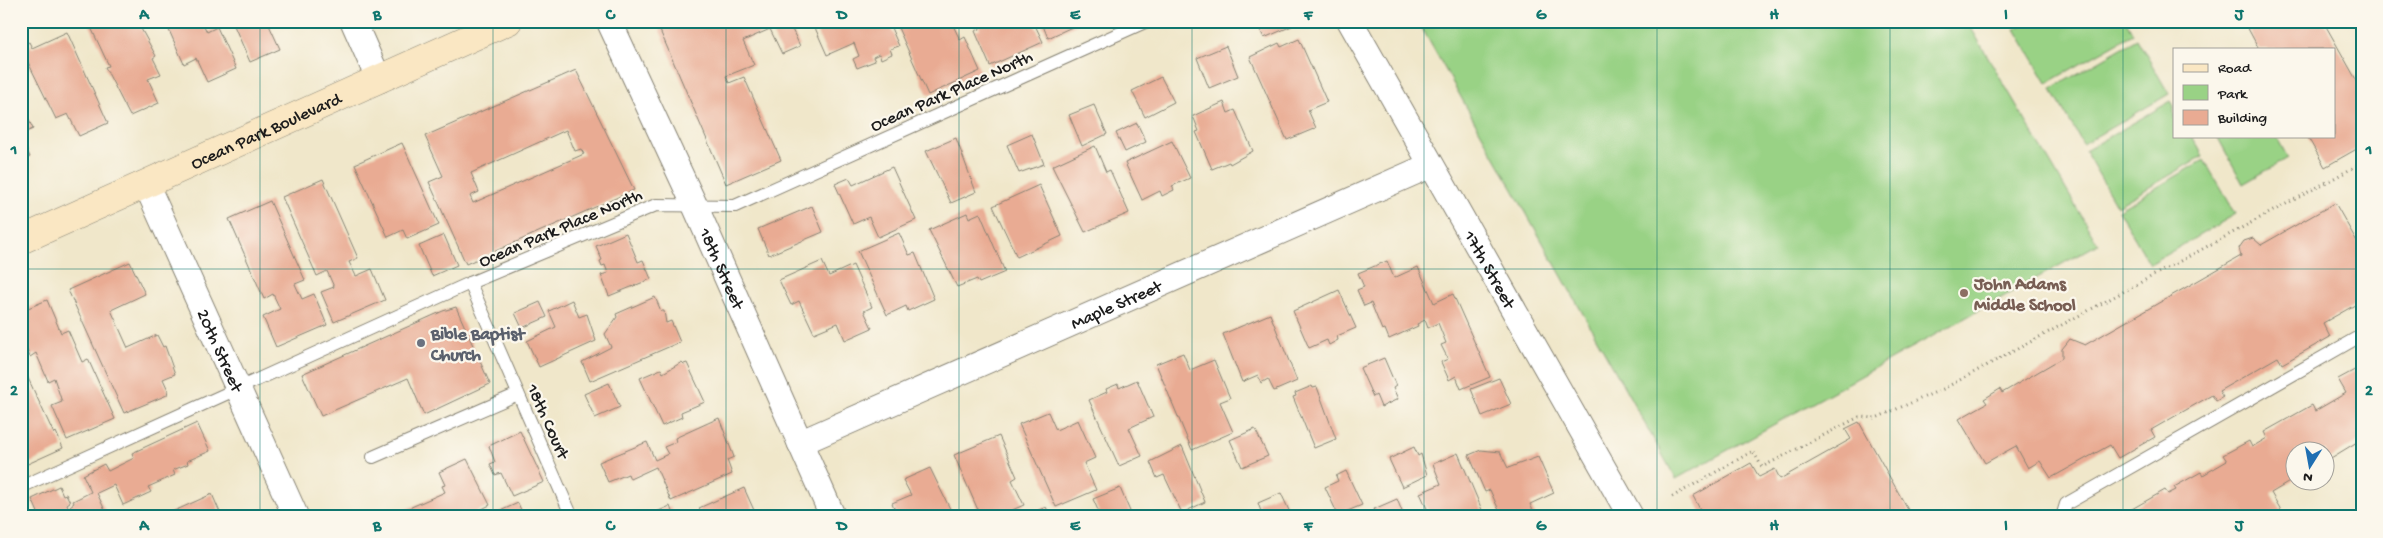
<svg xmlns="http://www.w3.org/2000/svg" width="2383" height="538" font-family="'Gochi Hand',sans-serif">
<rect width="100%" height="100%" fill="#fbf7ec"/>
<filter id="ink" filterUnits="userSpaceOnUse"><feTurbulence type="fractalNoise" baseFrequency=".02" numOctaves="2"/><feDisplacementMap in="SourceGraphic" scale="10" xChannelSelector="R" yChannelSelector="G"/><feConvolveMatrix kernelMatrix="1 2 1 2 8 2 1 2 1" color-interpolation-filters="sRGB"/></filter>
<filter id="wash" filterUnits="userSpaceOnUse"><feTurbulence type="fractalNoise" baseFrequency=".0096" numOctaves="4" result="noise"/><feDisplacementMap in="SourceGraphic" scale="20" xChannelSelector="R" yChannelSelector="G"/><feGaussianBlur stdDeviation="1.12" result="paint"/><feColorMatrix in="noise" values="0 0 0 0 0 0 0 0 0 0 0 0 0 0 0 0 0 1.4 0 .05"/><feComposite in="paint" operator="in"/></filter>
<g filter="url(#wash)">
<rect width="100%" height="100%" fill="#f0e7ca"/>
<g fill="#99d285" stroke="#5a7750">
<polygon points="1418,21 1967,21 2098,244 1676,479"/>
<polygon points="2029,21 2126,21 2133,34 2047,83 2015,29"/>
<polygon points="2137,39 2169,94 2083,144 2051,89"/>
<polygon points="2171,101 2174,106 2174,136 2192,136 2203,156 2117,206 2085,151"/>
<polygon points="2217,136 2276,136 2288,158 2243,184"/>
<polygon points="2204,160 2236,214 2150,264 2118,210"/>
</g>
<g id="blocks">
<g fill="#e9ab93" fill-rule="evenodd">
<polygon points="88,21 143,21 144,23 139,25 156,56 153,58 161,74 148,79 159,103 130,116 105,67 109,66"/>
<polygon points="165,21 209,21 203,24 207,32 217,27 236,69 207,82 196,58 184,64"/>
<polygon points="232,21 278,21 269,25 280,49 250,62"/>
<polygon points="658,21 788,21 800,46 782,54 770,29 743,41 754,65 726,76 729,83 744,77 781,160 726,184 658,26"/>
<polygon points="812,21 888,21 899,46 890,49 892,54 881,59 879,54 873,57 875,61 857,68 853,59 859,56 854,43 827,55"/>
<polygon points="895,21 951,21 960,40 965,37 980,71 928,95"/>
<polygon points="977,21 1033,21 1043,42 990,66 975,31 980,29"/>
<polygon points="1041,21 1085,21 1048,38"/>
<polygon points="1256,21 1290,21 1292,26 1264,38"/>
<polygon points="2244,21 2323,21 2362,90 2362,146 2325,167 2307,136 2334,136 2334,49 2259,49"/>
<polygon points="67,32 108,123 79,136 68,114 56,119 21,48 21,46 29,42 32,48"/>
<polygon points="1299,39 1327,102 1308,110 1316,128 1287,140 1250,57 1279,43 1281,47"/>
<polygon points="1226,46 1238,76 1209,88 1197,58"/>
<path d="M576,70L634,190L466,264L429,182L443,176L425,136ZM566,130L575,151L581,149L584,154L473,203L470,196L479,192L471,173Z"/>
<polygon points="1161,77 1174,102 1145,117 1132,91"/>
<polygon points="1224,102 1228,113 1235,110 1253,151 1230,164 1229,162 1212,169 1196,132 1199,131 1193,116"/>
<polygon points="21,103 33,129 21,134"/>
<polygon points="1094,105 1107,134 1082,146 1069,115"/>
<polygon points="1137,123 1146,142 1125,152 1116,133"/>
<polygon points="1032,134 1044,164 1019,173 1007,145"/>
<polygon points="21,137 30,157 21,161"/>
<polygon points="956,138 976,192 951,203 926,151"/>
<polygon points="1172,141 1190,178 1172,186 1174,190 1162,196 1160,191 1142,200 1125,163"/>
<polygon points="402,143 439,225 407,239 403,230 388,237 355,164"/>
<polygon points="1095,146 1106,172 1110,170 1129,213 1085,232 1052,166"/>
<polygon points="892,167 916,220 878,237 869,217 853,224 835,184 849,178 853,185"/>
<polygon points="323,179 358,258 349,262 356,276 372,269 385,300 334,322 321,292 334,287 327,271 317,276 282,197"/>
<polygon points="1039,185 1062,236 1017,257 993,206"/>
<polygon points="270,201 305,280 295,284 302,299 314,294 327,325 276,347 263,317 280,309 273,294 264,299 229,219"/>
<polygon points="2335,203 2359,245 2362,244 2362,301 2323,323 2330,337 2282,364 2278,357 2219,391 2223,397 2216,401 2212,395 2151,430 2155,437 2118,458 2110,445 2051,478 2040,461 2028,468 2016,446 1985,463 1959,419 1987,403 1984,399 2000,389 2002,393 2062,358 2062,349 2070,339 2085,345 2241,256 2239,248 2244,241 2253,238 2261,245"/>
<polygon points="812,206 823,232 769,255 758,229"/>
<polygon points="967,213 969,218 980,213 1005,272 979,283 977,279 957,287 929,230"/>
<polygon points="626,233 638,262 643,260 651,279 609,296 601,275 608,273 605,265 602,266 600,261 602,260 596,246"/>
<polygon points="899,233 909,255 915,253 934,299 908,311 906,306 887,315 858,251"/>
<polygon points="444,235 457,265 432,276 419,246"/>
<polygon points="822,261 829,276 853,265 872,307 864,311 872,328 845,340 838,323 814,333 799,301 791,305 779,280"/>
<polygon points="1387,261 1394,278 1418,267 1434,303 1453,294 1490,377 1461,389 1456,376 1449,380 1441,362 1448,359 1441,345 1446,343 1438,323 1428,328 1425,320 1417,324 1418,326 1389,339 1385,329 1382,330 1371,303 1364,306 1357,290 1364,287 1358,273"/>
<polygon points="130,262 145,294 111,310 128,348 157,335 163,347 165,346 175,374 163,379 168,390 167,395 124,413 68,290"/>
<polygon points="1339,290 1356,328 1337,336 1338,340 1329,345 1327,340 1309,348 1293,311"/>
<polygon points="655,297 661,311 664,311 666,323 671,321 680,342 590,381 582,362 611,347 605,334 617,317 616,314"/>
<polygon points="47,300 61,333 68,330 82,362 88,359 115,419 67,440 52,406 62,402 54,378 48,381 36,353 30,357 21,337 21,311"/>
<polygon points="572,300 579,317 587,314 596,341 539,367 527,341 556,327 549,311"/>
<polygon points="540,302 547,317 522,328 515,313"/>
<polygon points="456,307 490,384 424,415 408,378 321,416 302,374 443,311"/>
<polygon points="1270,314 1297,381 1274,391 1268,379 1261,383 1258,375 1242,382 1223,334"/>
<polygon points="1183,353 1190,370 1214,360 1230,398 1220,402 1233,432 1192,450 1156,364"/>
<polygon points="1384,358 1396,386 1393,388 1398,399 1381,407 1376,395 1373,397 1360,368"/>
<polygon points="682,362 684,364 687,363 705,402 681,412 682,417 662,426 640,378 661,369 663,373"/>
<polygon points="21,363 54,434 56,432 63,448 21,467"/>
<polygon points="2362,366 2362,439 2326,461 2326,450 2296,450 2296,478 2271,493 2285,517 2118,517 2165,490 2168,494 2176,490 2174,487 2201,472 2203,475 2227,461 2223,455 2249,441 2252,447 2267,438 2264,432 2312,405 2315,411 2346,393 2338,379"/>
<polygon points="1499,378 1511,404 1482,416 1471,389"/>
<polygon points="1137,380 1153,417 1129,428 1142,456 1119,466 1089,400 1107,392 1106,389 1118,384 1119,388"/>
<polygon points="609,383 620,407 595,418 584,394"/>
<polygon points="1312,386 1313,388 1317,387 1336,439 1314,448 1293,397 1296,396 1295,393"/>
<polygon points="1048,412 1056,430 1078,420 1095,458 1084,463 1096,490 1056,507 1019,424"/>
<polygon points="719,418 734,457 727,460 732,474 671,501 656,467 630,479 628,474 608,482 599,462 647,442 655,460 668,454 664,447 676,442 675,438"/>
<polygon points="1859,422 1912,517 1895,517 1894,514 1890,517 1704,517 1693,496 1751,463 1759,477 1775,469 1780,479 1851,439 1845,429"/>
<polygon points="197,423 210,451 187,461 188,464 173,470 175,475 148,487 151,492 123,505 114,485 97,493 108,517 40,517 32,499 59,486 63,495 66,494 70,502 67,504 69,509 70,506 74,503 73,501 91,492 83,475 104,464 108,471 134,458 132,453"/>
<polygon points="1255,429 1268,456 1242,467 1230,440"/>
<polygon points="520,431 544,482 512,496 501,473 495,475 490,464 495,462 489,446"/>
<polygon points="999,436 1017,477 1012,480 1024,505 1005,513 1007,517 981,517 954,455"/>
<polygon points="1182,446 1205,502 1182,513 1164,475 1157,478 1150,462"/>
<polygon points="1414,447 1418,456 1421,454 1427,475 1402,487 1389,459"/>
<polygon points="1481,450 1500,452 1508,468 1538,457 1554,493 1530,504 1536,517 1502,517 1490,490 1485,492 1469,455"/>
<polygon points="1458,453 1485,517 1427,517 1430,515 1420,493 1441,484 1433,464"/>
<polygon points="467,459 490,505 466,517 389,517 445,492 442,486 445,485 439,472"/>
<polygon points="930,468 954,517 898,517 892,503 911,495 903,480"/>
<polygon points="1346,471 1362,505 1338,515 1325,487 1338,481 1336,476"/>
<polygon points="744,488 757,517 692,517 691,515 700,511 699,508"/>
<polygon points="1120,488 1132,516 1101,517 1093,499"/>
<polygon points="1281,493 1292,517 1263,517 1258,503"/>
<polygon points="212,494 222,517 161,517"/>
<polygon points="1397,499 1403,514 1407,513 1409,517 1377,517 1374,509"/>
<polygon points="518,503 524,517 487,517"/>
<polygon points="670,506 674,517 645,517"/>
<polygon points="1046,507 1051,517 1023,517"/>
</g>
</g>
</g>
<g filter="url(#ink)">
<use href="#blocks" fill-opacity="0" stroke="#868273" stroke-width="1"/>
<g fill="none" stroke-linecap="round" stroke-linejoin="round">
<g stroke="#868273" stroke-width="14">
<g id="lane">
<polyline points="470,283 572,517"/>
<polyline points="373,457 518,394"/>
<polyline points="21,487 470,283 656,205 735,206 1147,21"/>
<polyline points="21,514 23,517"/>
<polyline points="2062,517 2066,504 2362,335"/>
</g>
</g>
<g stroke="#868273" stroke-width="27">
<g id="street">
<polyline points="353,21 379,80"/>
<path id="s1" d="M609,21L695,206L833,517"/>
<path id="s2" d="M1350,21L1631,517"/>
<path id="s3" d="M146,184L296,517"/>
<path id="s4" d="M800,443L1431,165"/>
</g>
</g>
<g stroke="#868273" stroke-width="29">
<g id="secondary">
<path id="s5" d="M21,240L508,21"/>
</g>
</g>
<polyline stroke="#868273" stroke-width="3" stroke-dasharray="1 4" stroke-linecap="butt" points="1672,497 1753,451 1762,467 1859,417 1876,418 1943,389 2362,163"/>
<use href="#lane" stroke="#fff" stroke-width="12"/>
<use href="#street" stroke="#fff" stroke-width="25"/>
<use href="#secondary" stroke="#fae7c3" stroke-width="28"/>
</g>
</g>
<path fill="none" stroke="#0f766e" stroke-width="1" stroke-opacity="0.55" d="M260,21V517M493,21V517M726,21V517M959,21V517M1192,21V517M1424,21V517M1657,21V517M1890,21V517M2123,21V517M21,269H2362"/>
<circle fill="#8d6e63" stroke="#fbf7ec" stroke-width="2" cx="1964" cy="293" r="5"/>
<circle fill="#6b7280" stroke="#fbf7ec" stroke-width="2" cx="421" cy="343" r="5"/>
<g text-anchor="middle" stroke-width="4.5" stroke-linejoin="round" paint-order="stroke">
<g font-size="18" fill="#1c1c1c" stroke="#fbf7ec">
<text transform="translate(951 90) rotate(-24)" y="6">Ocean Park Place North</text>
<text dy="6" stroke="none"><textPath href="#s5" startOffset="268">Ocean Park Boulevard</textPath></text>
<text transform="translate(560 227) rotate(-23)" y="6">Ocean Park Place North</text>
<text dy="6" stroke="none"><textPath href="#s1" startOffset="272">18th Street</textPath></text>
<text dy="6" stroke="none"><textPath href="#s2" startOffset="285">17th Street</textPath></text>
<text dy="6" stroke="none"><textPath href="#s4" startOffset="345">Maple Street</textPath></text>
<text dy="6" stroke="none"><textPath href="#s3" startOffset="182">20th Street</textPath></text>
<text transform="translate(549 421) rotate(66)" y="6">18th Court</text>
</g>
<g font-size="18" font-weight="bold" fill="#785e54" stroke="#fbf7ec" text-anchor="start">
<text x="1974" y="289">John Adams<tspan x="1974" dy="21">Middle School</tspan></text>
</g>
<g font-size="18" font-weight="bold" fill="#5b616d" stroke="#fbf7ec" text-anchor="start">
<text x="431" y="339">Bible Baptist<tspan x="431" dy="21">Church</tspan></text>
</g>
</g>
<rect width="2383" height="538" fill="none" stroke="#fbf7ec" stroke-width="55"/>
<rect x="2173" y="48" width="162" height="90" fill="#fbf7ec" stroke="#a29f99"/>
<rect x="2183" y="64" width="25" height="8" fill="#fae7c3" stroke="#a29f99"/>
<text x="2218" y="72" font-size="15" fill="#1c1c1c">Road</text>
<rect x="2183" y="85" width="25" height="15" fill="#99d285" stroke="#a29f99"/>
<text x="2218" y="98" font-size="15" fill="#1c1c1c">Park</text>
<rect x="2183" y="110" width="25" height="15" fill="#e9ab93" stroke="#a29f99"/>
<text x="2218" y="122" font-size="15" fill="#1c1c1c">Building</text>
<g transform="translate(2310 466) rotate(191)"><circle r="24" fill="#fbf7ec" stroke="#a29f99"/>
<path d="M0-4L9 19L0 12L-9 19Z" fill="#1f6fb2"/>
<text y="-8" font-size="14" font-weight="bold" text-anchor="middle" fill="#1c1c1c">N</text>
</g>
<rect x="28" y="28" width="2328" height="482" fill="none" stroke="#0f766e" stroke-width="2"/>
<g font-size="16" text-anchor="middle" font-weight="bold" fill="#0f766e">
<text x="144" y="19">A</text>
<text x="377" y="19">B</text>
<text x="610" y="19">C</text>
<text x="842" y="19">D</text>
<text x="1075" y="19">E</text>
<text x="1308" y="19">F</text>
<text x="1541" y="19">G</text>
<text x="1774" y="19">H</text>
<text x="2006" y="19">I</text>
<text x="2239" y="19">J</text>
<text x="14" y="154">1</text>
<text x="2369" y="154">1</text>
<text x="14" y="395">2</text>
<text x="2369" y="395">2</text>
<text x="144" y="530">A</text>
<text x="377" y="530">B</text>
<text x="610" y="530">C</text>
<text x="842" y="530">D</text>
<text x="1075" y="530">E</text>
<text x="1308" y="530">F</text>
<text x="1541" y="530">G</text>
<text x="1774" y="530">H</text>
<text x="2006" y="530">I</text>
<text x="2239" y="530">J</text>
</g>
</svg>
